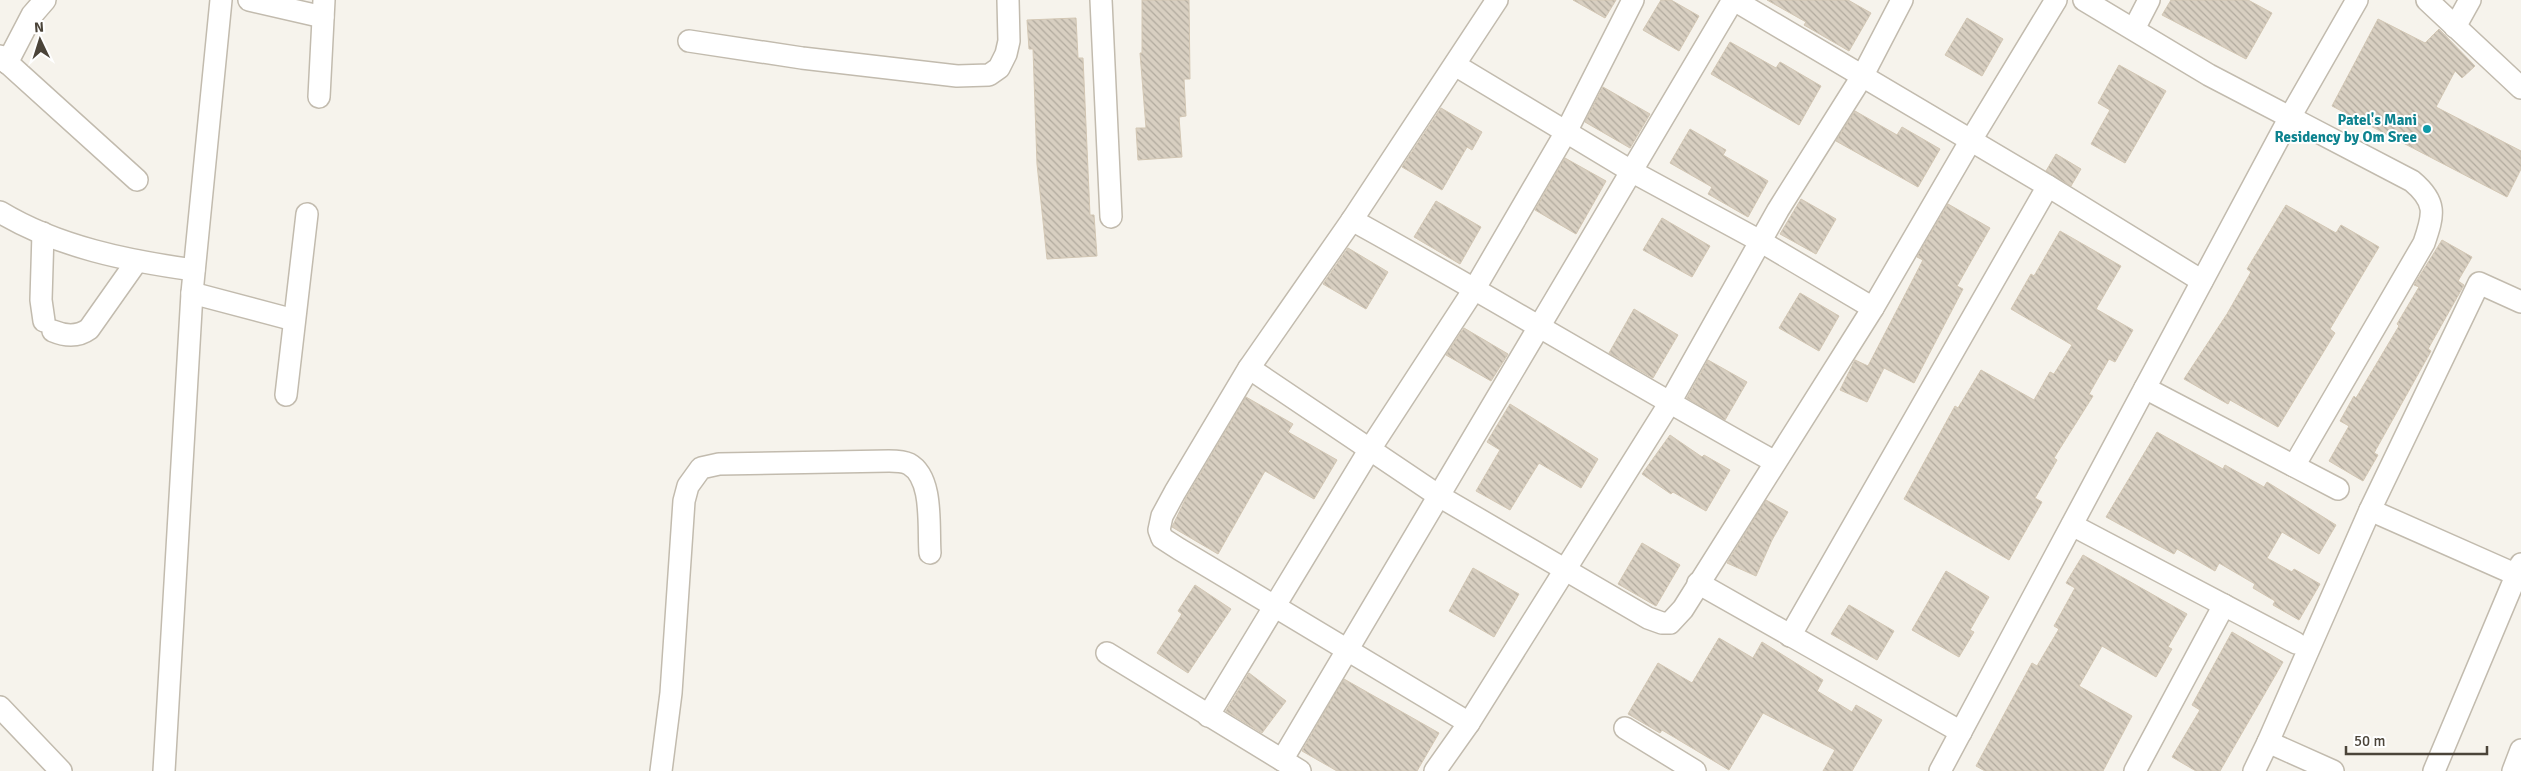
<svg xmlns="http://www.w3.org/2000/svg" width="2521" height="771" font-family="Signika,sans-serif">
<defs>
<pattern id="building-back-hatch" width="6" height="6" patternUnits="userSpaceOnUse" patternTransform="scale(1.25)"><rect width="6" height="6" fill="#d8cfc1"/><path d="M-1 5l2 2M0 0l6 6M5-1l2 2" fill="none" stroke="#b1aa9e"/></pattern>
</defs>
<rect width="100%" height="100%" fill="#f6f3ec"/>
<g fill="url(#building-back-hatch)" stroke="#d3c7b4">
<polygon points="1142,0 1189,0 1190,79 1184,79 1186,116 1179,117 1182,157 1138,160 1136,128 1146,128 1140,53 1142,53"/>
<polygon points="1573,0 1616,0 1605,18"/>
<polygon points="1661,0 1671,0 1699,16 1679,51 1643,30"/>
<polygon points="1767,0 1848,0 1871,13 1849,51 1804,25 1806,22"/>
<polygon points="2171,0 2248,0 2272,13 2246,59 2162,15"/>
<polygon points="1076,18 1078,58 1083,58 1090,215 1094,215 1097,256 1047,259 1037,164 1033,49 1029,49 1027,20"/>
<polygon points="1967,18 2003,39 1982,76 1945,55"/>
<polygon points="2378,19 2425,43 2439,29 2475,66 2462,78 2455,71 2436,107 2521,151 2521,169 2507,197 2332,106"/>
<polygon points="1730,42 1776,68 1780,62 1821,86 1799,125 1711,74"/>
<polygon points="2119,65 2166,91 2125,163 2091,144 2110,110 2098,103"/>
<polygon points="1603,87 1650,114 1630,148 1585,122"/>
<polygon points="1441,108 1482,132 1472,150 1467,147 1442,190 1402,167"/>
<polygon points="1855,111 1897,135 1902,127 1940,149 1918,187 1836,141"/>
<polygon points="1690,129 1726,150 1723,155 1768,181 1748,217 1708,194 1712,187 1670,163"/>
<polygon points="2056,154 2081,169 2071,186 2046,171"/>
<polygon points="1565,158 1606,181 1576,234 1535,210"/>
<polygon points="1801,199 1836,219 1816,254 1780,234"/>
<polygon points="1436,201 1481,227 1460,264 1414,237"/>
<polygon points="1948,204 1990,228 1957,286 1963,289 1914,383 1884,368 1867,402 1840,390 1855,360 1868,366 1923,260 1917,257"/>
<polygon points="2286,205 2336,233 2341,225 2379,247 2330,329 2335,333 2278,427 2230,400 2228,404 2184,379 2227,314 2251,272 2247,269"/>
<polygon points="1662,218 1710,246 1692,277 1643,250"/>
<polygon points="2060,231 2121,266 2096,309 2133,330 2115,362 2109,359 2089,394 2093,396 2054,458 2057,460 2035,498 2042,502 2009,560 1904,499 1955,406 1958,408 1981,370 2034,400 2050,372 2054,374 2072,345 2011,309 2031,274 2034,276"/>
<polygon points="2442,240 2472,257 2458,281 2464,285 2428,349 2431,351 2374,453 2378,455 2363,481 2329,461 2349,426 2340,421 2354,396 2356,398 2399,326 2397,324 2419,287 2414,285"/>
<polygon points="1348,248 1388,272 1366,309 1323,284"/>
<polygon points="1800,293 1839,316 1819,351 1779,328"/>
<polygon points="1634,309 1678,335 1653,378 1609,353"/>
<polygon points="1464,328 1508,354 1491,381 1446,355"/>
<polygon points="1708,360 1747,382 1725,420 1687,398"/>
<polygon points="1246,397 1293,424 1288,432 1337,460 1314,499 1265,471 1218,554 1172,527 1186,498"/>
<polygon points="1510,404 1598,459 1581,488 1539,463 1510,510 1476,491 1500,450 1487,442"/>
<polygon points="2157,432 2223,469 2225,465 2264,487 2267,482 2336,525 2319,554 2282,532 2267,558 2292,572 2294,569 2320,584 2299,620 2273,605 2275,601 2253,588 2255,584 2219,563 2215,571 2177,549 2174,554 2106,517"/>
<polygon points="1670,435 1702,457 1704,455 1730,470 1706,511 1673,492 1671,494 1642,474"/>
<polygon points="1766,500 1788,512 1772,540 1756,576 1727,563"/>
<polygon points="1642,543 1680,565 1656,606 1618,584"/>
<polygon points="2083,555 2187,614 2168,647 2172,649 2156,677 2102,646 2079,686 2132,716 2103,771 1985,771 1976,766 2032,663 2037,666 2059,629 2054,626 2075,588 2066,583"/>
<polygon points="1473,568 1519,594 1494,637 1449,611"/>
<polygon points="1946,571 1989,597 1970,630 1974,632 1959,657 1912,630"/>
<polygon points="1195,585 1231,609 1188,673 1157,653 1182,614 1178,611"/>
<polygon points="1849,605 1894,631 1877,660 1831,634"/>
<polygon points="2232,632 2283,662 2220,771 2196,771 2172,757 2200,710 2192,705"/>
<polygon points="1719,638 1753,658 1762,642 1823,680 1817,691 1852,712 1856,705 1882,720 1852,771 1823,771 1835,750 1763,713 1729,770 1662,730 1660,733 1628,714 1658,663 1692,683"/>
<polygon points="1249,673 1286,701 1262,733 1226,711"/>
<polygon points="1344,679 1439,733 1417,771 1337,771 1302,751"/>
</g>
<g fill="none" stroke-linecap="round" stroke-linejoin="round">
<g stroke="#c2bbae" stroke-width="24">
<g id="minor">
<polyline points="249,0 323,17"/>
<polyline points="1101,0 1111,217"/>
<polyline points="1734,0 2048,186 2202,281"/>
<path d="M2084,0L2209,75L2412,181C2437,202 2434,214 2424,243L2294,466"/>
<polyline points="2427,0 2521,88"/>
<polyline points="2455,27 2470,0"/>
<polyline points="2134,29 2149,0"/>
<polyline points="689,41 802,58 957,76 989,75 999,68 1006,54 1009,41 1008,0"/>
<polyline points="0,56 137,180"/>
<polyline points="7,63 32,15 45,0"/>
<polyline points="1455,65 1631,171 1760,241 1873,308"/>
<polyline points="319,97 324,0"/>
<path d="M0,212C58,247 128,261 194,270"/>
<path d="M1352,220C1494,298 1632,383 1775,462"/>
<polyline points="43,233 41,300 44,321"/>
<polyline points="192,293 294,320"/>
<path d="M53,331C65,336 78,337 89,329L137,261"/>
<polyline points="1249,368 1439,496 1648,618 1662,623 1670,623 1683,609 1873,308 1971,140 2056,0"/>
<polyline points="2145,388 2338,489"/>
<polyline points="286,395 307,214"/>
<polyline points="2072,525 2296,643"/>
<polyline points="2517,575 2370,510 2479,283 2521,302"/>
<polyline points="1698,583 1961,732"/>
<polyline points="1790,636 2048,186"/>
<polyline points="1107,653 1300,771"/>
<polyline points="0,707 61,771"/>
<polyline points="1208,716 1370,449 1475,288 1566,132 1633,0"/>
<polyline points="1469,723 1179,549 1162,538 1159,530 1162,516 1175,492 1249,368 1352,220 1497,0"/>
<polyline points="1625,728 1695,771"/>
<polyline points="1282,760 1733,0"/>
<polyline points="164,771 192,293 221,0"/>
<path d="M661,771L671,693L684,501L688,486L701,468L719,464L889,461C895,461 903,461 909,464C934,478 928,527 930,553"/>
<polyline points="1435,771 1469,723 1669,404 1778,210 1863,75 1902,0"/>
<polyline points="1940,771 2290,117 2357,0"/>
<polyline points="2135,771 2224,605"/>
<polyline points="2254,771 2268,742"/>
<polyline points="2333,771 2268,742 2370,510"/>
<polyline points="2434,771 2521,564"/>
<polyline points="2513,771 2521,750"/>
</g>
</g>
<use href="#minor" stroke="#fff" stroke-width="21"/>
</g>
<circle fill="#0f9aa8" stroke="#fff" stroke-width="2" cx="2427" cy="129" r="5"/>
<g text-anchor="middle" stroke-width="4" stroke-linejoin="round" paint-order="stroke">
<g font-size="15" font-weight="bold" fill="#0d838f" stroke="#fff" text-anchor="end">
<text x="2417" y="125">Patel's Mani<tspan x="2417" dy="17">Residency by Om Sree</tspan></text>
</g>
</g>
<g transform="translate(40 40) rotate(356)" stroke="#ffffff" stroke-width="4" paint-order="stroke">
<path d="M0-4L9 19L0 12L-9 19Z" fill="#4b4439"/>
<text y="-8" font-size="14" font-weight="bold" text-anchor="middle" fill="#4b4439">N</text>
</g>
<path d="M2346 746v8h141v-8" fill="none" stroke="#4b4439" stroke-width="2.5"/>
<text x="2354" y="746" font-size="15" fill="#4b4439" stroke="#ffffff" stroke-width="4" paint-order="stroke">50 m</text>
</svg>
